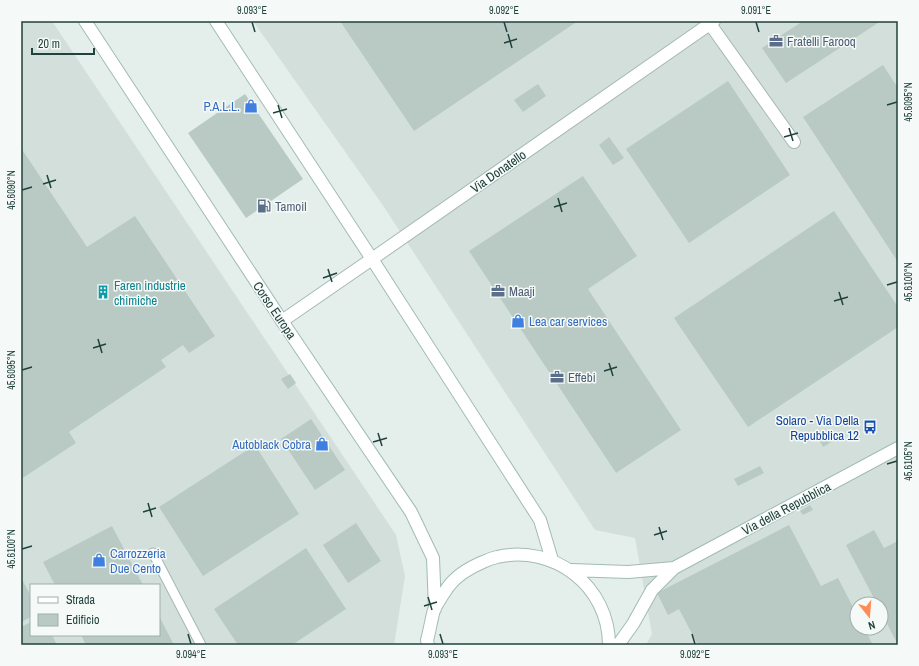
<svg xmlns="http://www.w3.org/2000/svg" width="919" height="666" font-family="'Archivo Narrow',sans-serif">
  <rect width="100%" height="100%" fill="#e4efeb"/>
  <path fill="#d2dfda" fill-rule="evenodd" d="M 21,21 L 52,21 L 396,535 L 405,576 L 394,645 L 21,645 ZM 31,585 L 159,585 L 159,635 L 31,635 Z
    M 253,21 L 898,21 L 898,645 L 646,645 L 652,634 L 635,538 L 595,530 L 382,204 ZM 857,604 L 881,604 L 881,628 L 857,628 Z"/>
  <path fill="#b9cac4" d="M 340,21 L 578,21 L 414,131 Z
    M 803,21 L 881,21 L 786,83 L 762,48 Z
    M 883,65 L 898,88 L 898,262 L 803,117 Z
    M 728,81 L 790,175 L 689,243 L 626,149 Z
    M 538,84 L 546,96 L 523,112 L 514,100 Z
    M 245,94 L 303,179 L 246,218 L 188,133 Z
    M 609,137 L 624,158 L 613,165 L 599,145 Z
    M 21,148 L 87,247 L 135,216 L 215,336 L 189,353 L 183,345 L 161,360 L 166,367 L 69,432 L 76,443 L 21,479 Z
    M 583,176 L 637,256 L 588,289 L 681,430 L 616,473 L 469,251 Z
    M 834,211 L 898,307 L 898,327 L 748,427 L 674,318 Z
    M 290,374 L 296,383 L 288,389 L 281,379 Z
    M 311,419 L 345,470 L 315,490 L 281,439 Z
    M 828,434 L 833,441 L 823,447 L 819,439 Z
    M 255,445 L 299,514 L 203,576 L 159,507 Z
    M 760,466 L 764,473 L 738,486 L 734,479 Z
    M 810,505 L 813,510 L 803,515 L 800,511 Z
    M 356,523 L 381,561 L 348,583 L 323,545 Z
    M 789,525 L 821,586 L 838,578 L 857,615 L 857,628 L 864,628 L 873,645 L 698,645 L 679,609 L 668,615 L 657,593 Z
    M 112,526 L 143,585 L 55,585 L 43,562 Z
    M 874,530 L 884,548 L 898,541 L 898,645 L 881,612 L 881,604 L 877,604 L 846,545 Z
    M 306,548 L 346,609 L 292,645 L 238,645 L 214,609 Z
    M 21,578 L 31,596 L 31,617 L 21,622 Z
    M 159,616 L 174,645 L 86,645 L 81,635 L 159,635 Z
    M 31,622 L 31,635 L 52,635 L 57,645 L 21,645 L 21,627 Z"/>
  <g fill="none" stroke-linecap="round" stroke-linejoin="round">
    <g stroke="#a6b8b3" stroke-width="11">
      <path id="lane" d="M 153,553 L 201,645"/>
    </g>
    <g stroke="#a6b8b3" stroke-width="14">
      <path id="street" d="M 710,24 L 794,142
        M 282,321 L 372,259 L 714,21"/>
    </g>
    <g stroke="#a1bbb4" stroke-width="14">
      <path id="secondary" d="M 85,21 L 282,321 L 411,512 L 433,558 L 435,609
        M 216,21 L 372,259 L 540,520 L 552,560
        M 571,570 L 628,572 L 674,568
        M 428,645 L 427,640 C 430,630 431,620 434,610 C 437,603 444,593 448,587 C 456,576 471,567 483,562 C 487,560 492,558 497,557 C 554,544 609,586 609,645
        M 618,645 L 633,624 L 652,590 L 674,568 L 898,448"/>
    </g>
    <use href="#lane" stroke="#fff" stroke-width="9"/>
    <use href="#street" stroke="#fff" stroke-width="12"/>
    <use href="#secondary" stroke="#fff" stroke-width="12"/>
  </g>
  <path fill="none" stroke="#21423c" stroke-width="1.5" d="M 252,22 L 255,32M 504,22 L 507,32M 756,22 L 759,32M 508,34 L 512,48M 504,43 L 517,39M 278,105 L 282,118M 887,105 L 897,102M 273,113 L 287,109M 789,128 L 793,141M 784,137 L 798,133M 47,175 L 51,188M 43,184 L 56,180M 22,190 L 32,187M 558,198 L 562,212M 554,207 L 567,203M 328,269 L 332,282M 323,278 L 337,273M 887,285 L 897,282M 839,292 L 843,305M 834,301 L 848,297M 98,339 L 102,353M 93,348 L 106,344M 609,363 L 613,376M 22,370 L 32,367M 604,371 L 617,367M 378,433 L 382,446M 373,442 L 387,438M 887,464 L 897,461M 148,503 L 152,517M 143,512 L 156,508M 659,527 L 663,540M 654,535 L 667,531M 22,549 L 32,546M 428,597 L 432,610M 424,606 L 437,602M 188,634 L 191,644M 440,634 L 443,644M 692,634 L 695,644"/>
  <defs>
    <g id="office-bare" transform="scale(1.08)"><path d="M-6-3h4V-5.5h4V-3h4V5H-6ZM-1-4.5V-3h2v-1.5ZM-6 0V1H6V0Z" fill="#5c6f8a" stroke="#f5faf8" stroke-width="2.5" paint-order="stroke"/></g>
    <g id="shop-bare" transform="scale(1.08)"><path d="M-5-2.5h2.3a2.7 3.5 0 0 1 5.4 0H5L5.5 6h-11ZM-1.5-2.5h3a1.5 2.3 0 0 0-3 0Z" fill="#3f7fe0" stroke="#f5faf8" stroke-width="2.5" paint-order="stroke"/></g>
    <g id="fuel-bare" transform="scale(1.08)"><path d="M-5.5-6h7V0h2V4h1.3V-2.5L3-4.5l.8-.8L6-3V5H2.5V1h-1V6h-7ZM-4.2-4.7v3.2H.2V-4.7Z" fill="#5c6f8a" stroke="#f5faf8" stroke-width="2.5" paint-order="stroke"/></g>
    <g id="building-bare" transform="scale(1.08)"><path d="M-4-6H4V6H1V3H-1V6H-4ZM-2.5-4.3h1.7v1.8h-1.7ZM.8-4.3h1.7v1.8H.8ZM-2.5-1h1.7V.8h-1.7ZM.8-1h1.7V.8H.8Z" fill="#0f9aa8" stroke="#f5faf8" stroke-width="2.5" paint-order="stroke"/></g>
    <g id="bus-bare" transform="scale(1.08)"><path d="M-5-6H5V4H4V6H2V4H-2V6H-4V4H-5ZM-3.5-4V0h7V-4ZM-3.5 1.2v1.5H-2V1.2ZM2 1.2v1.5H3.5V1.2Z" fill="#1a4fb4" stroke="#f5faf8" stroke-width="2.5" paint-order="stroke"/></g>
  </defs>
  <g fill-rule="evenodd">
    <use href="#office-bare" x="776" y="41"/>
    <use href="#shop-bare" x="251" y="106"/>
    <use href="#fuel-bare" x="264" y="206"/>
    <use href="#office-bare" x="498" y="291"/>
    <use href="#building-bare" x="103" y="292"/>
    <use href="#shop-bare" x="518" y="321"/>
    <use href="#office-bare" x="557" y="377"/>
    <use href="#bus-bare" x="870" y="427"/>
    <use href="#shop-bare" x="322" y="444"/>
    <use href="#shop-bare" x="99" y="560"/>
  </g>
  <g text-anchor="middle" stroke-width="3" stroke-linejoin="round" paint-order="stroke">
    <g font-size="13" fill="#4e5e75" stroke="#f5faf8" text-anchor="start">
      <text x="787" y="46">Fratelli Farooq</text>
      <text x="275" y="211">Tamoil</text>
      <text x="509" y="296">Maaji</text>
      <text x="568" y="382">Effebi</text>
    </g>
    <g font-size="13" fill="#366cbe" stroke="#f5faf8" text-anchor="end">
      <text x="240" y="111">P.A.L.L.</text>
      <text x="529" y="326" text-anchor="start">Lea car services</text>
      <text x="311" y="449">Autoblack Cobra</text>
      <text x="110" y="558" text-anchor="start">Carrozzeria<tspan x="110" dy="15">Due Cento</tspan></text>
    </g>
    <g font-size="13" fill="#21423c" stroke="#f5faf8">
      <text transform="translate(498 171) rotate(-35)" y="5">Via Donatello</text>
      <text transform="translate(275 310) rotate(56)" y="5">Corso Europa</text>
      <text transform="translate(786 508) rotate(-28)" y="5">Via della Repubblica</text>
    </g>
    <g font-size="13" fill="#0d838f" stroke="#f5faf8" text-anchor="start">
      <text x="114" y="290">Faren industrie<tspan x="114" dy="15">chimiche</tspan></text>
    </g>
    <g font-size="13" fill="#164399" stroke="#f5faf8" text-anchor="end">
      <text x="859" y="425">Solaro - Via Della<tspan x="859" dy="15">Repubblica 12</tspan></text>
    </g>
  </g>
  <rect width="919" height="666" fill="none" stroke="#f5faf8" stroke-width="44"/>
  <rect x="30" y="584" width="130" height="52" fill="#f5faf8" stroke="#a0b0ad"/>
  <rect x="38" y="597" width="20" height="6" fill="#ffffff" stroke="#a0b0ad"/>
  <text x="66" y="604" font-size="12" fill="#21423c">Strada</text>
  <rect x="38" y="614" width="20" height="12" fill="#b9cac4" stroke="#a0b0ad"/>
  <text x="66" y="624" font-size="12" fill="#21423c">Edificio</text>
  <g transform="translate(869 616) rotate(163)"><circle r="19" fill="#f5faf8" stroke="#a0b0ad"/>
  <path d="M0-3L7 15L0 10L-7 15Z" fill="#fe8c53"/>
  <text y="-6" font-size="11" font-weight="bold" text-anchor="middle" fill="#21423c">N</text>
  </g>
  <path d="M32 48v6h62v-6" fill="none" stroke="#21423c" stroke-width="2"/>
  <text x="38" y="48" font-size="12" fill="#21423c" stroke="#f5faf8" stroke-width="3" paint-order="stroke">20 m</text>
  <rect x="22" y="22" width="875" height="622" fill="none" stroke="#21423c" stroke-width="1.5"/>
  <g font-size="10" text-anchor="middle" fill="#21423c">
    <text x="252" y="14">9.093°E</text>
    <text x="504" y="14">9.092°E</text>
    <text x="756" y="14">9.091°E</text>
    <text transform="translate(908 102) rotate(-90)" y="4">45.6095°N</text>
    <text transform="translate(11 190) rotate(-90)" y="4">45.6090°N</text>
    <text transform="translate(908 282) rotate(-90)" y="4">45.6100°N</text>
    <text transform="translate(11 370) rotate(-90)" y="4">45.6095°N</text>
    <text transform="translate(908 461) rotate(-90)" y="4">45.6105°N</text>
    <text transform="translate(11 549) rotate(-90)" y="4">45.6100°N</text>
    <text x="191" y="658">9.094°E</text>
    <text x="443" y="658">9.093°E</text>
    <text x="695" y="658">9.092°E</text>
  </g>
</svg>
